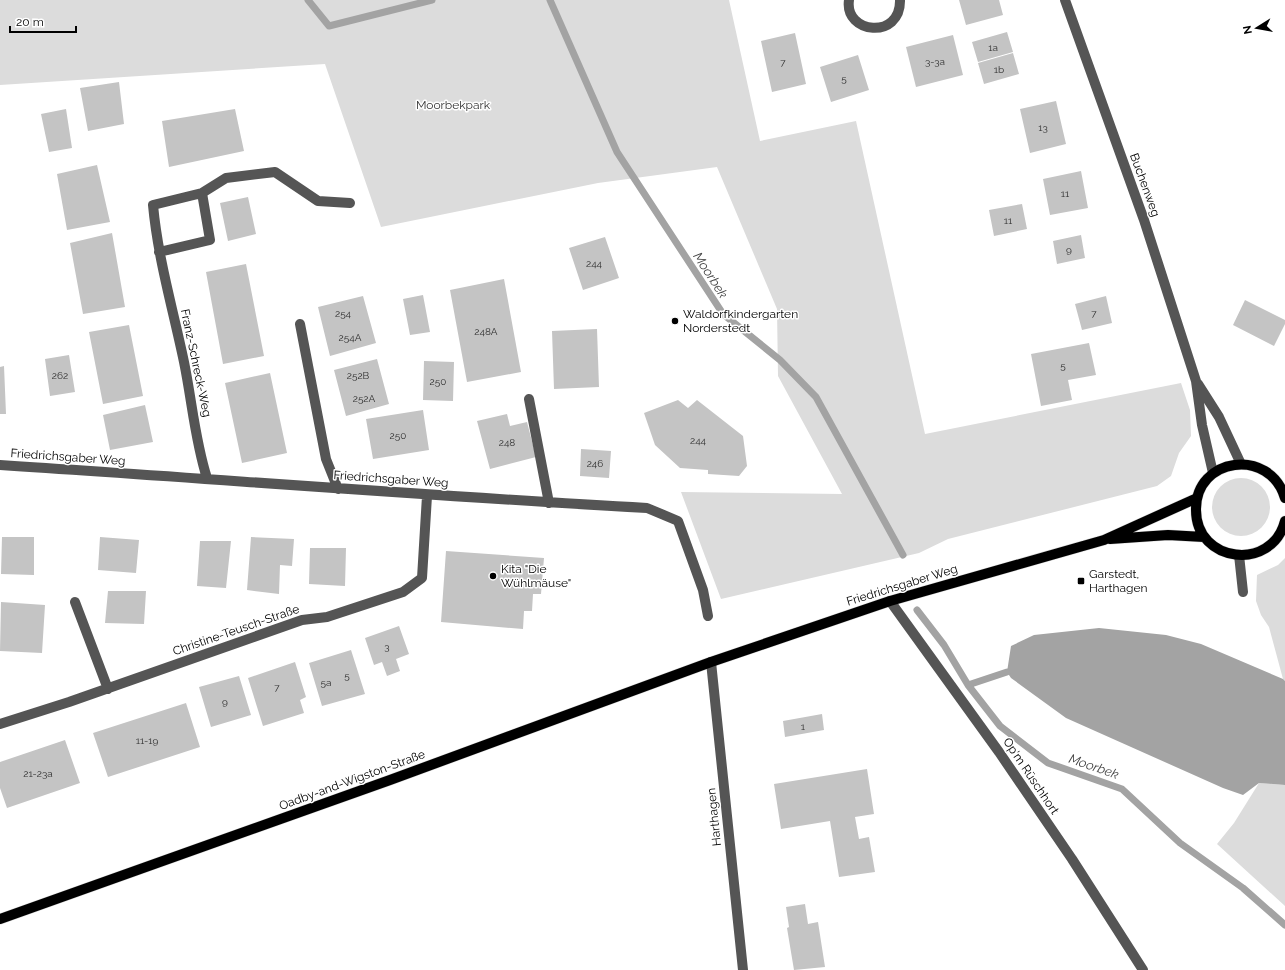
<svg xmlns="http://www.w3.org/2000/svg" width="1285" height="970" font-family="Raleway,sans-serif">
  <rect width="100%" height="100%" fill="#fff"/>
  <path fill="#dcdcdc" d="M 0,0 L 729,0 L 760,141 L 856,121 L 925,434 L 1181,383 L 1190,410 L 1191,436 L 1179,453 L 1171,476 L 1157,486 L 948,539 L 919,553 L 721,599 L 681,492 L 842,494 L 778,376 L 777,309 L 717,167 L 598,183 L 381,227 L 325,64 L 0,85 Z
    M1212 507a29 29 0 1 1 58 0a29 29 0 1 1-58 0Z
    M 1285,558 L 1285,681 L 1283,679 L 1269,627 L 1261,615 L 1256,601 L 1257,575 L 1278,565 Z
    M 1259,783 L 1285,785 L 1285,906 L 1217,844 L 1234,823 Z"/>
  <path fill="#a3a3a3" d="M 1099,628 L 1166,635 L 1201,644 L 1283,679 L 1285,681 L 1285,785 L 1259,783 L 1243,795 L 1223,788 L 1066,718 L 1011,678 L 1007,672 L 1011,646 L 1034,635 Z"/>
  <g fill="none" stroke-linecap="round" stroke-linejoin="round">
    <path stroke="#a3a3a3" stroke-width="7" d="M 308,0 L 329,26 L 432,0
      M 550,0 L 617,152 L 723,314 L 780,360 L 816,397 L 903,555
      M 917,610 L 944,645 L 968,685 L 1000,726 L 1048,763 L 1122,789 L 1180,843 L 1243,888 L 1285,925
      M 968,685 L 1007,672"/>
  </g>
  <path fill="#c4c4c4" d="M 959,0 L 999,0 L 1003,15 L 966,25 Z
    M 1007,32 L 1013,52 L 978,62 L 972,42 Z
    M 795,33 L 806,84 L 772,92 L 761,41 Z
    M 953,35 L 963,75 L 916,87 L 906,47 Z
    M 1013,53 L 1019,74 L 984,84 L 978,63 Z
    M 858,55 L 869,90 L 831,102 L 820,67 Z
    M 119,82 L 124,124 L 88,131 L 80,88 Z
    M 1056,101 L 1066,144 L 1030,153 L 1020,109 Z
    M 66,109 L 72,148 L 49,152 L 41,114 Z
    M 235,109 L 244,151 L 169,167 L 162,121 Z
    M 97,165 L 110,222 L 67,230 L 57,174 Z
    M 1081,171 L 1088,208 L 1050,215 L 1043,179 Z
    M 248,197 L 256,234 L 228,241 L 220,203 Z
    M 1022,204 L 1027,229 L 994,236 L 989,210 Z
    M 112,233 L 125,307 L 83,314 L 70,243 Z
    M 1081,235 L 1085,258 L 1057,264 L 1053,241 Z
    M 605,237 L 619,278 L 583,290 L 569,248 Z
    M 246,264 L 264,356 L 223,364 L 206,272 Z
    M 504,279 L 521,372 L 467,382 L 450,290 Z
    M 423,295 L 430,332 L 410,335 L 403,299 Z
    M 363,296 L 376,343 L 330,356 L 318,307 Z
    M 1106,296 L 1112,323 L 1082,330 L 1075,304 Z
    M 1245,300 L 1285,320 L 1285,324 L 1274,346 L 1233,325 Z
    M 129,325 L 143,396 L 103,404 L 89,332 Z
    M 597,329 L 599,387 L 554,389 L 552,331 Z
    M 1089,343 L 1096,375 L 1068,380 L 1072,400 L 1041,406 L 1031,354 Z
    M 69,355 L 75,392 L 50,396 L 45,359 Z
    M 377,359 L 389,404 L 346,416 L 334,370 Z
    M 424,361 L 454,362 L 453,401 L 423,400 Z
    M 4,366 L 6,414 L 0,414 L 0,367 Z
    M 270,373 L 287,453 L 242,463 L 225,383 Z
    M 678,400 L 688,408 L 697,400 L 743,436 L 747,466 L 739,476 L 708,474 L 708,470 L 680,468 L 655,445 L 644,413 Z
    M 145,405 L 153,442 L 110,450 L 103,415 Z
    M 423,410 L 429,450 L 373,459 L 366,419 Z
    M 507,414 L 510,426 L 527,422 L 536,457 L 490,469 L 477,421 Z
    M 581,449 L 611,451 L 609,478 L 580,476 Z
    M 2,537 L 34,537 L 34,575 L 1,574 Z
    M 100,537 L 139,540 L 136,573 L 98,570 Z
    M 251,537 L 294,539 L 292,566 L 280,565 L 279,594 L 247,590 Z
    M 200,541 L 231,541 L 226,588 L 197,586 Z
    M 310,548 L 346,548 L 345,586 L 309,584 Z
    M 446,551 L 544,558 L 541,594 L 533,594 L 532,611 L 524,611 L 523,629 L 441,622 Z
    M 108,591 L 146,591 L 144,624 L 105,623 Z
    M 1,602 L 45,605 L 42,653 L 0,651 Z
    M 399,626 L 409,654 L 396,659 L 400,671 L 387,676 L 382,662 L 374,665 L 365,638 Z
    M 351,650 L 365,694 L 322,706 L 309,663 Z
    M 295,662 L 306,697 L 300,700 L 304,713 L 263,726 L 248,678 Z
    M 239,676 L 251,715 L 211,727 L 199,687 Z
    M 186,703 L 200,747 L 108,777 L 93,733 Z
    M 822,714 L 824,730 L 785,737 L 783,721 Z
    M 65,740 L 80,783 L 7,808 L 0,788 L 0,762 Z
    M 867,769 L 874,814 L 855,817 L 859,839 L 869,837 L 875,872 L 839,877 L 830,821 L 781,829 L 774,784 Z
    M 805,904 L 808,924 L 818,922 L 825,967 L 794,970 L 787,928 L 789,927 L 786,907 Z"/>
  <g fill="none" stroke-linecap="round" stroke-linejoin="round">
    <g stroke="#dbdbdb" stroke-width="11">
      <path id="major" d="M 1285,498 C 1270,447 1195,457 1196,510 C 1196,563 1272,572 1285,521
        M 1110,539 L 1168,535 L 1204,537
        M 0,919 L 390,780 L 711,662 L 890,601 L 1104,540 L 1197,498"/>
    </g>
    <path stroke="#555" stroke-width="10" d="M 849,0 C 844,34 901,40 900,0
      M 1065,0 L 1144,220 L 1196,381 L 1202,425 L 1213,473
      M 202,193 L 226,178 L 275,172 L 318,201 L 350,203
      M 159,252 L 210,240 L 202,193 L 153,205 C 158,259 173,309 184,362 C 192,401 195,441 207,478
      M 300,324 L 326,459 L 338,489
      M 1198,384 L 1219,417 L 1241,464
      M 529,399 L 549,503
      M 0,465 C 216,479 431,496 647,508 L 678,521 L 703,590 L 708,616
      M 1239,555 L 1243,592
      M 890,601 L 999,752 L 1072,859 L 1143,970
      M 75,602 L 108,689
      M 711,662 L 743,970
      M 0,724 L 69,702 L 302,620 L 327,617 L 403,592 L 422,578 L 427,496"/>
    <use href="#major" stroke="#000" stroke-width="10"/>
  </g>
  <g fill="#000" stroke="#fff" stroke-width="1.5">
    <circle cx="675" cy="321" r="4"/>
    <circle cx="493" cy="576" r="4"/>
    <rect x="1077" y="577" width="8" height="8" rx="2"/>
  </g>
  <g text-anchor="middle" stroke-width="3" stroke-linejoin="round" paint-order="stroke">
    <g font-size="10" fill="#313131">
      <text x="993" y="51">1a</text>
      <text x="935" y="65">3-3a</text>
      <text x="783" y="66">7</text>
      <text x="999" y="73">1b</text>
      <text x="844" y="82">5</text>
      <text x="1043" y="131">13</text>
      <text x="1065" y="197">11</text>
      <text x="1008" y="224">11</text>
      <text x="1069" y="253">9</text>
      <text x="594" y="267">244</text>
      <text x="343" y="317">254</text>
      <text x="1094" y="317">7</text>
      <text x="486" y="335">248A</text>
      <text x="350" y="341">254A</text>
      <text x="1063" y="369">5</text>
      <text x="60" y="379">262</text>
      <text x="358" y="379">252B</text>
      <text x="438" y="385">250</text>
      <text x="364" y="402">252A</text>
      <text x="398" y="439">250</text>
      <text x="698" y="444">244</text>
      <text x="507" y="446">248</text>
      <text x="595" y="467">246</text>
      <text x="387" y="650">3</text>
      <text x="347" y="679">5</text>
      <text x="326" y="686">5a</text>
      <text x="277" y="691">7</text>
      <text x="225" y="705">9</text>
      <text x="803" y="730">1</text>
      <text x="147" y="744">11-19</text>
      <text x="38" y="777">21-23a</text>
    </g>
    <g font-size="12" fill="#333" stroke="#fff">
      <text x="453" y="109">Moorbekpark</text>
    </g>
    <g font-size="12" fill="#000" stroke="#fff">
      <text transform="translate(1145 185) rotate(70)" y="4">Buchenweg</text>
      <text transform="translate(196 363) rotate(78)" y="4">Franz-Schreck-Weg</text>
      <text transform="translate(68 457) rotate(4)" y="4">Friedrichsgaber Weg</text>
      <text transform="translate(391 479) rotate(4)" y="4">Friedrichsgaber Weg</text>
      <text transform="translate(902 585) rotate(-17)" y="4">Friedrichsgaber Weg</text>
      <text transform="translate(236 630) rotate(-19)" y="4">Christine-Teusch-Straße</text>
      <text transform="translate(1031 776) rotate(56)" y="4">Op'm Rüschhort</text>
      <text transform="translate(352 780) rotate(-20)" y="4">Oadby-and-Wigston-Straße</text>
      <text transform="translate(714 817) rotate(-96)" y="4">Harthagen</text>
    </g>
    <g font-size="12" fill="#000" stroke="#fff" text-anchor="start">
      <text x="683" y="318">Waldorfkindergarten<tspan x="683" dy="14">Norderstedt</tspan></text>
      <text x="501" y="573">Kita "Die<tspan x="501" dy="14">Wühlmäuse"</tspan></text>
      <text x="1089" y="578">Garstedt,<tspan x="1089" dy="14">Harthagen</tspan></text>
    </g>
    <g font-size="13" font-style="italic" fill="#444" stroke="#fff">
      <text transform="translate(711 275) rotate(57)" y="5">Moorbek</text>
      <text transform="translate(1094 766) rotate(19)" y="5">Moorbek</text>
    </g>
  </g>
  <g transform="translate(1257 28) rotate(259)" stroke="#ffffff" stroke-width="3" paint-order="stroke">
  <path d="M0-3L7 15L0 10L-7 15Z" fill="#000000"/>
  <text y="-6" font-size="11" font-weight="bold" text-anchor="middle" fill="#000000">N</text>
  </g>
  <path d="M10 26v6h66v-6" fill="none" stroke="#000000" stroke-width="2"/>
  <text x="16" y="26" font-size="12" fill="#000000" stroke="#ffffff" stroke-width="3" paint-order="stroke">20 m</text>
</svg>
